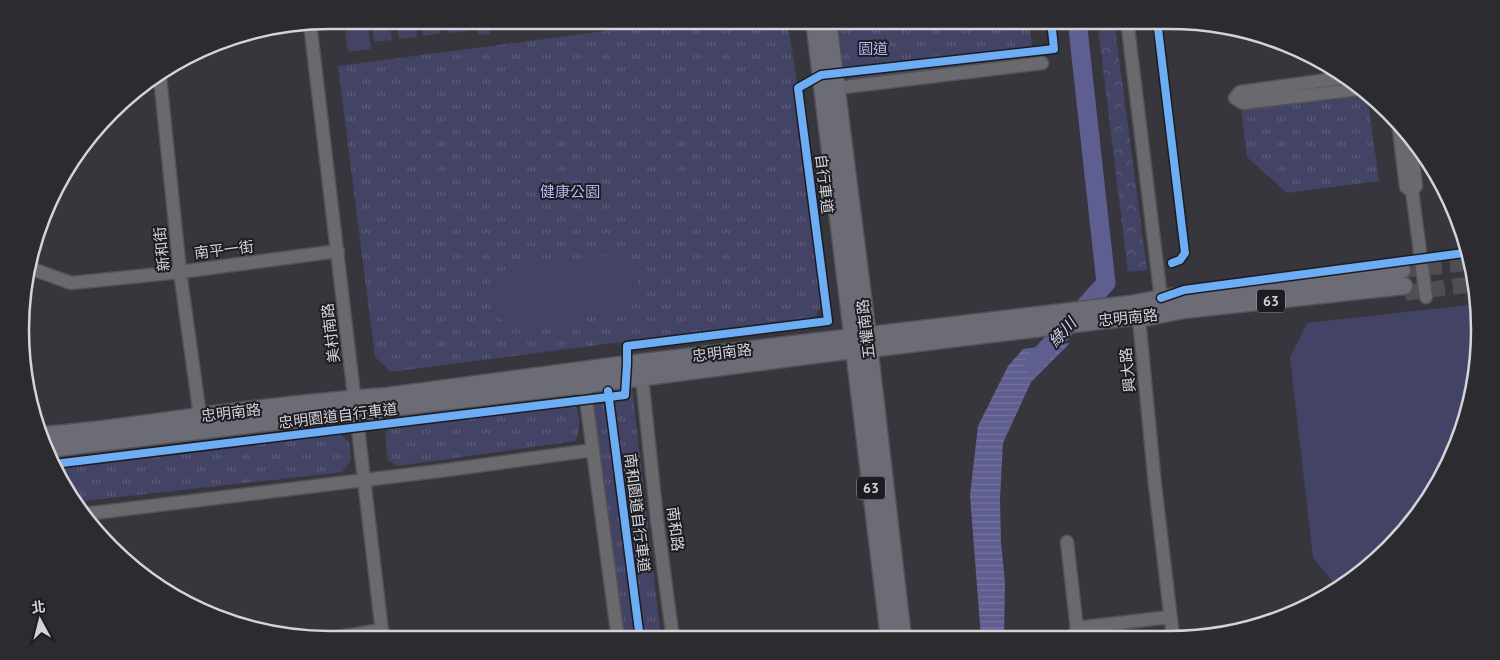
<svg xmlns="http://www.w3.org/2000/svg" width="1500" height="660" font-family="'PT Sans','Noto Sans TC',sans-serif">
  <defs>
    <pattern id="forest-crowns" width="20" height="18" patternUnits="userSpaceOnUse" patternTransform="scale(1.25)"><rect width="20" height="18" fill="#434365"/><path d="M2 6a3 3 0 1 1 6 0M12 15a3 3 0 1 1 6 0" fill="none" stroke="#5d5d7a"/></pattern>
    <pattern id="park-tufts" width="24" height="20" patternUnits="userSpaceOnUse" patternTransform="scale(1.25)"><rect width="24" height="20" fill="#434365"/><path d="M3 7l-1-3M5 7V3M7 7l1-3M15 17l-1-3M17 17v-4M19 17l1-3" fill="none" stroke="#5d5d7a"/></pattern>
    <pattern id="water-rules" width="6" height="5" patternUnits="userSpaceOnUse" patternTransform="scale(1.25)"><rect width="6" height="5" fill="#5f5e90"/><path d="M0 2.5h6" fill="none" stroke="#75749f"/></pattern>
  </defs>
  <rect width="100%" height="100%" fill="#36363c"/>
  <path fill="url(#forest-crowns)" d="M 1097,20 L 1114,20 L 1147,270 L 1128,272 Z"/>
  <path fill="url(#park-tufts)" d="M 690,20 L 787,20 L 808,149 L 824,301 L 815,317 L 391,372 L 375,357 L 338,66 Z
    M 840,20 L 1029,20 L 1032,47 L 1023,59 L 851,81 L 845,74 L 838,25 Z
    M 1367,94 L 1379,181 L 1287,193 L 1247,157 L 1241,110 Z
    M 632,387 L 661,639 L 616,639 L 588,394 Z
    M 573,400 C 580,414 582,428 575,441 L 398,466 L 388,460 L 385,434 L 393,423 Z
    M 333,428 L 349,442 L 351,460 L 342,472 L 75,502 L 61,485 L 53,462 L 73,461 Z"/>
  <path fill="#434365" d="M 344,20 L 367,20 L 371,49 L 348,52 Z
    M 372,20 L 389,20 L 392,40 L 374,42 Z
    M 396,20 L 415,20 L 417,37 L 399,39 Z
    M 421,20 L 439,20 L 441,33 L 423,36 Z
    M 447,20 L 465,20 L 467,31 L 449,33 Z
    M 476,20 L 488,20 L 490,34 L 478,35 Z
    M 610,255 L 627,261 L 638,283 L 633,302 L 611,313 L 544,324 L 510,327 L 491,310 L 489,288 L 500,272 L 540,264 Z
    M 1478,304 L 1479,310 L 1463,430 L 1416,518 L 1359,576 L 1338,588 L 1313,558 L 1290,357 L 1307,323 Z"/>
  <path fill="url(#water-rules)" d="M 1070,343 L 1031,382 L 1003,443 L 1000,499 L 1001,542 L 1005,583 L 1004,638 L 981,638 L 970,495 L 978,426 L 1008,366 L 1023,349 Z"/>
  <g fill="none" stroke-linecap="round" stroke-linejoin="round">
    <path stroke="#5f5e90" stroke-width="19" d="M 1033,364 L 1106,283 L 1077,20"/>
    <path stroke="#4e4e54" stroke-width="16" stroke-dasharray="16 8" stroke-linecap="butt" d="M 1402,270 L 1467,263
      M 1405,293 L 1473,284"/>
    <g stroke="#525257" stroke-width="15">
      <path id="minor" d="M 1127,20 L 1161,298 L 1139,319 L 1155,485 L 1173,637
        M 310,23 L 383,640
        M 160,77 L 180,272 L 200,416
        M 1342,78 L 1240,92 L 1235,98 L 1243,103 L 1360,89
        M 829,89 L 1042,63
        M 1399,129 L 1406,187 L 1412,191
        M 1411,145 L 1416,186 L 1412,191 L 1426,297
        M 27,267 L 71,283 L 180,272 L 338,251
        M 641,368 L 657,520 L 673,639
        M 583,376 L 618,639
        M 85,514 L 447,470 L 593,450
        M 1067,542 L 1078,638
        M 1076,628 L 1170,617
        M 326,639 L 382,630"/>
    </g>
    <g stroke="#525257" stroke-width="19">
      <path id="major" d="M 814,20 L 889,638
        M 828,20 L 868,336 L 903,638
        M 43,435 C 86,432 128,426 171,420 C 243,410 315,401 387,396 L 627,364 L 1130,304 L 1161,298 L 1402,270
        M 48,449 L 584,385 L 853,350 L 869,349 L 1132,317 L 1139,319 L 1184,310 L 1404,286"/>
    </g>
    <use href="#minor" stroke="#6a6a6e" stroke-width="12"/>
    <use href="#major" stroke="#6c6c77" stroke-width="16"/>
    <g stroke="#1c1c21" stroke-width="11">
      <path id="cycleway" d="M 1157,20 L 1185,253 L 1180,260 L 1172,263
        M 1161,298 L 1184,290 L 1199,288 L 1464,253
        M 608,391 L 640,639
        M 54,464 L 625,395 L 627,364 L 627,346 L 828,321 L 798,88 L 821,75 L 1054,49 L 1051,20"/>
    </g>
    <use href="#cycleway" stroke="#6dadf4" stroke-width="8"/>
  </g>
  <g text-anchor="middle" stroke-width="4" stroke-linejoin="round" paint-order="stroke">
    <g fill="#1c1c21" stroke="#9c9ca2" stroke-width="1">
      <rect x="1257" y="289.5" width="28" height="23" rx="4"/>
      <rect x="857" y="476.5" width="28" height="23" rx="4"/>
    </g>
    <g font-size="14" font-weight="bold" fill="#d3d3da">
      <text x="1271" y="306">63</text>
      <text x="871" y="493">63</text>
    </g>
    <g font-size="15" fill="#b8b8f9" stroke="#1c1c21">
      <text x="873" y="54">園道</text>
      <text x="570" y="197">健康公園</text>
    </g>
    <g font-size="15" fill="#d3d3da" stroke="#1c1c21">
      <text transform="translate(824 184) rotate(83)" y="5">自行車道</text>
      <text transform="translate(162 249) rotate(-96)" y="5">新和街</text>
      <text transform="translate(224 250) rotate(-7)" y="5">南平一街</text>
      <text transform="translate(1128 318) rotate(-6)" y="5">忠明南路</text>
      <text transform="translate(866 329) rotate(-97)" y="5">五權南路</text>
      <text transform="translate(331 333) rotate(-97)" y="5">美村南路</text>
      <text transform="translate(722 353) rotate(-7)" y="5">忠明南路</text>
      <text transform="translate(1128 370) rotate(-96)" y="5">興大路</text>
      <text transform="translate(231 413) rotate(-7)" y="5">忠明南路</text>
      <text transform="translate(338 416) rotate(-7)" y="5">忠明園道自行車道</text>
      <text transform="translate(637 513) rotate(83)" y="5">南和園道自行車道</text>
      <text transform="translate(675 529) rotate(83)" y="5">南和路</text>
    </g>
    <g font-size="16" font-style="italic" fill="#d2d3f4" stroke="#1c1c21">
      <text transform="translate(1062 332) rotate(-48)" y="6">綠川</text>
    </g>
  </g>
  <path d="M0 0H1500V660H0ZM330 29H1170A301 301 0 0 1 1471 330V330A301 301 0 0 1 1170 631H330A301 301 0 0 1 29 330V330A301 301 0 0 1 330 29Z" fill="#2b2b30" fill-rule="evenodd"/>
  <path fill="none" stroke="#d3d3da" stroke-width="2.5" d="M330 29H1170A301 301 0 0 1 1471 330V330A301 301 0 0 1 1170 631H330A301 301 0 0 1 29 330V330A301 301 0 0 1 330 29Z"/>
  <g transform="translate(40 620) rotate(353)" stroke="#1c1c21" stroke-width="4" paint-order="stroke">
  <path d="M0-4L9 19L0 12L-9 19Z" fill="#d3d3da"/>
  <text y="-8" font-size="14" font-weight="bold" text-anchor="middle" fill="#d3d3da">北</text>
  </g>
</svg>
